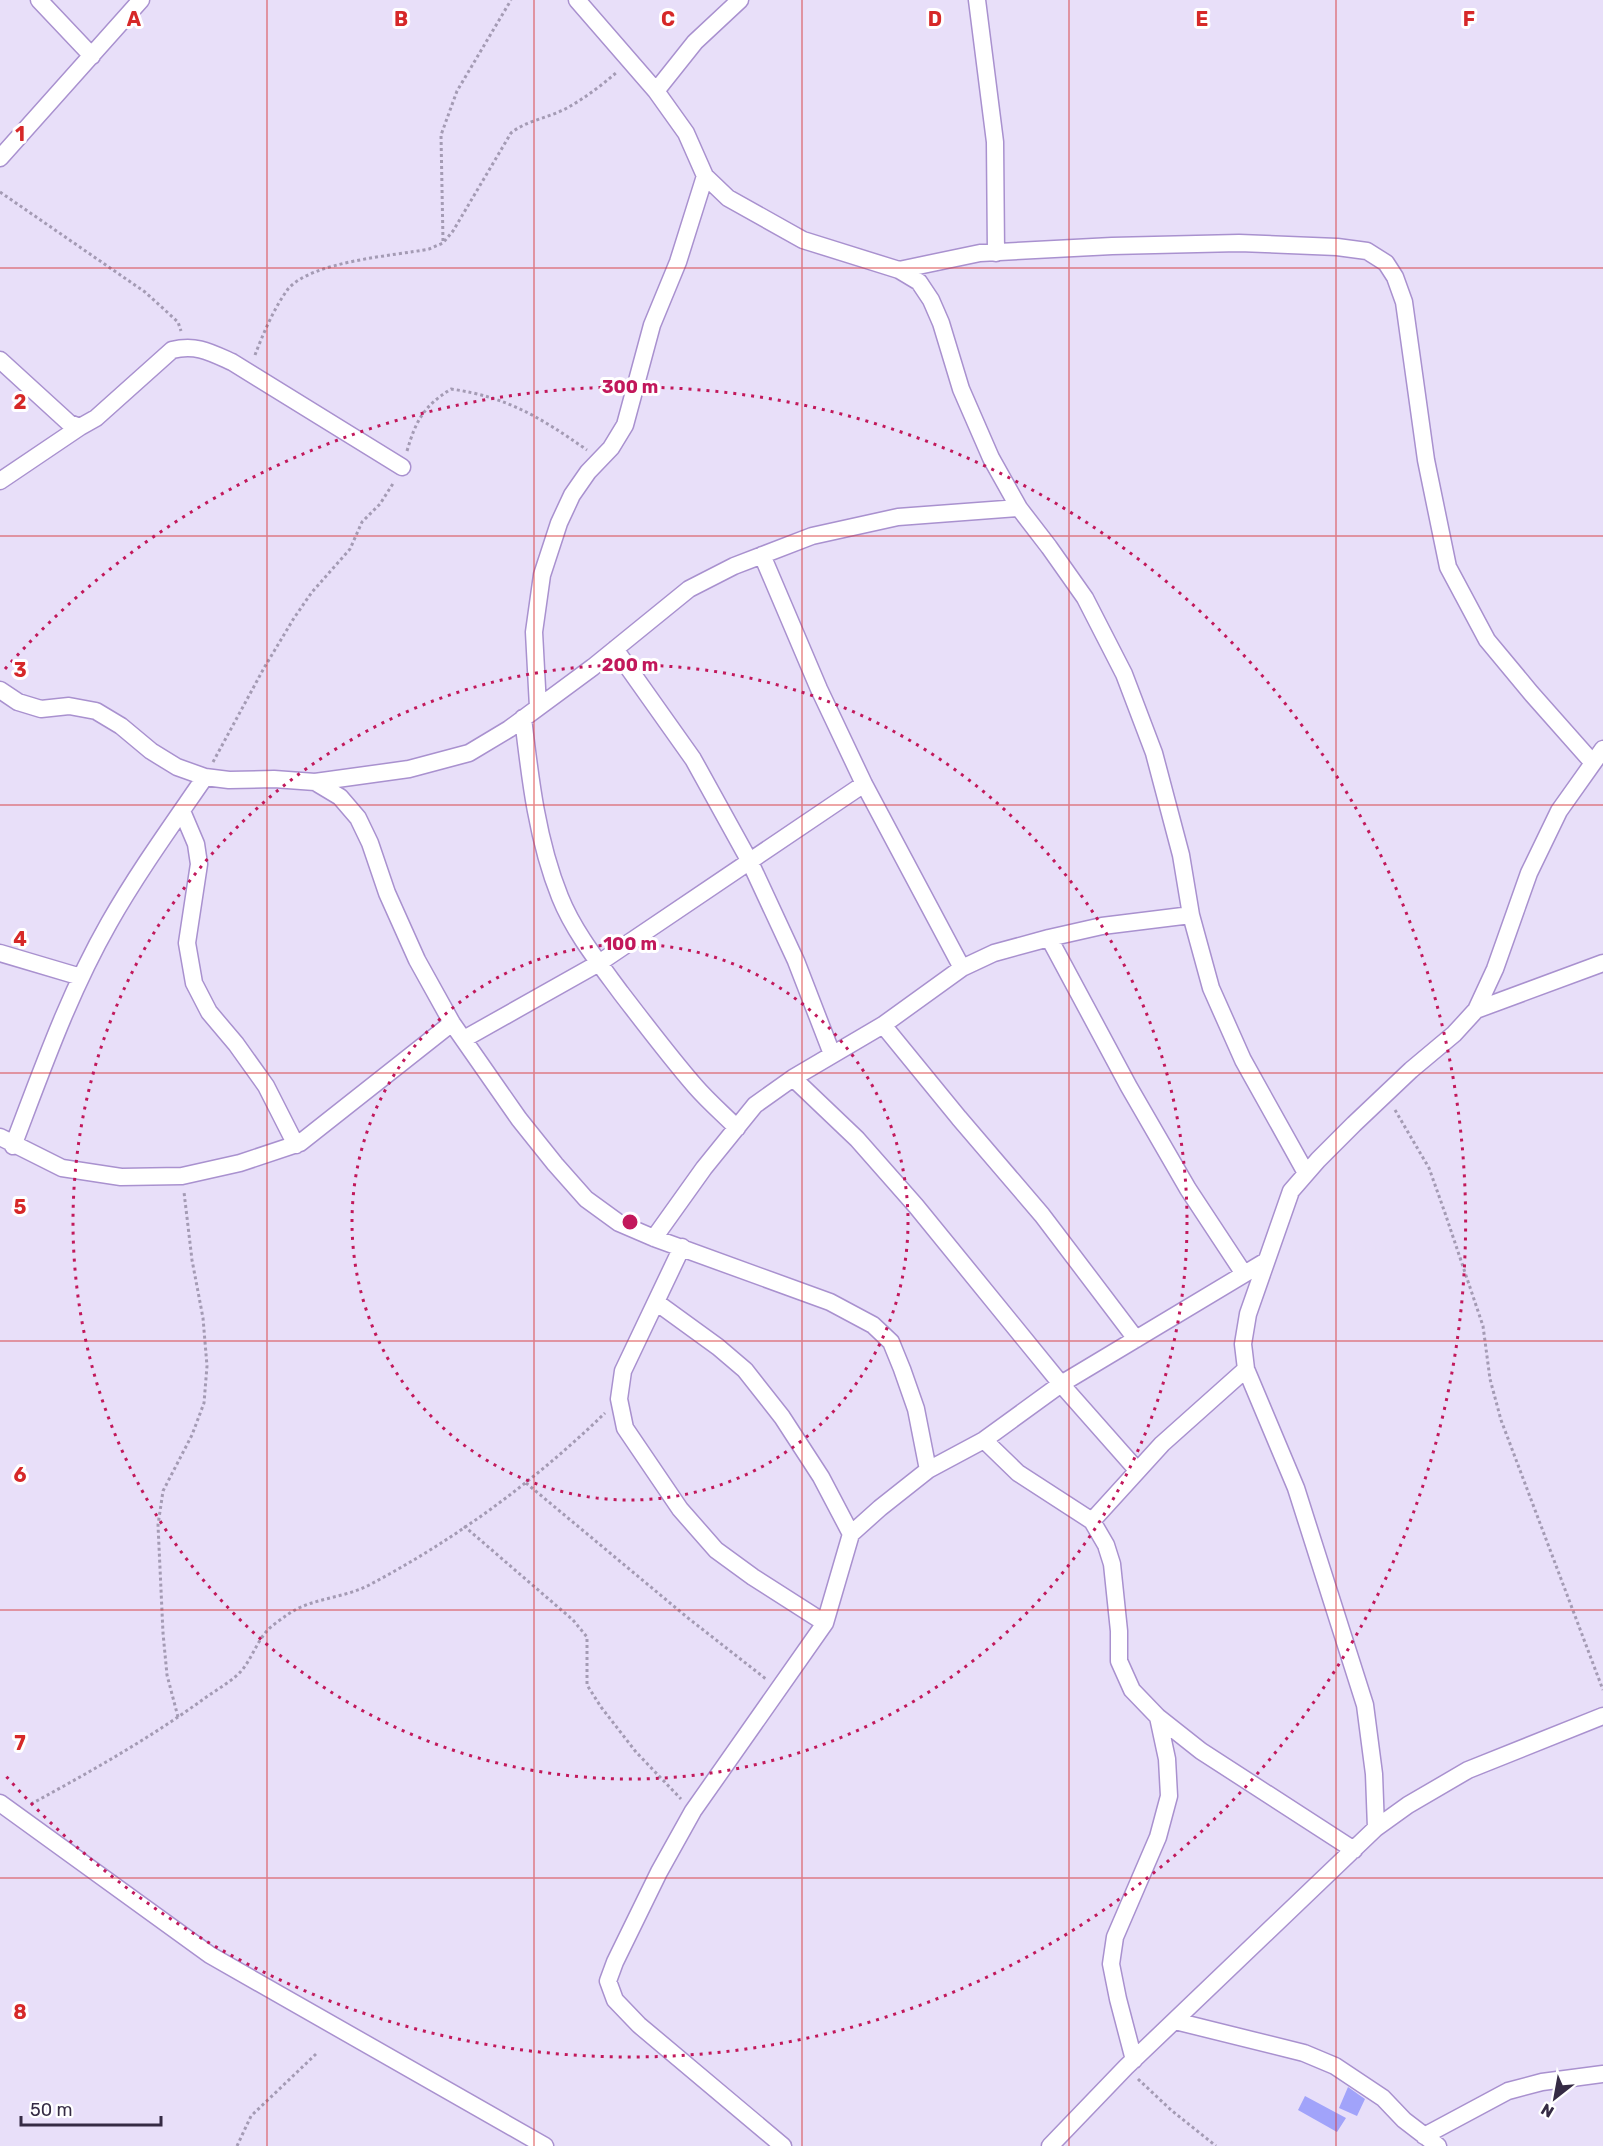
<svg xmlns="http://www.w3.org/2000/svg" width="1603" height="2146" font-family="Rubik,sans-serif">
  <rect width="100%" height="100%" fill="#e8dff9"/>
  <path fill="#a1a3fa" d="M 1348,2087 L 1365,2099 L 1357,2116 L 1339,2108 Z
    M 1305,2096 L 1346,2118 L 1337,2132 L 1298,2110 Z"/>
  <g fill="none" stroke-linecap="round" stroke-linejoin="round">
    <g stroke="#a991cf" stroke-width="19">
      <path id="street" d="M 39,0 L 92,56
        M 577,0 L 656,91 L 686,133 L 705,176 L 728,198 L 803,240 L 899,270 L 919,282 L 931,300 L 941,323 L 961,389 L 991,458 L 1019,508 L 1049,547 L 1085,598 L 1124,674 L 1154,753 L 1181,855 L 1191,915 L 1211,988 L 1243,1060 L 1306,1173
        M 977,0 L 995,142 L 996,253
        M 656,91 L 695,42 L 740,0
        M 0,158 L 141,0
        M 899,270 L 980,253 L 1112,246 L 1239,243 L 1337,247 L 1367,251 L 1386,263 L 1395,277 L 1404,302 L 1426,460 L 1448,567 L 1487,640 L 1531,693 L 1593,763
        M 0,360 L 69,423 L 80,427 L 96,418 L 172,350 C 196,344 210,352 232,362 L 402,467
        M 0,481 L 80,427
        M 762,555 L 819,689 L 864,784 L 962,968
        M 615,649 L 693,759 L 750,862 L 796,961 L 832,1054
        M 0,690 L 18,702 L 41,709 L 69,706 L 96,711 L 121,726 L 151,751 L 177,767 L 205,777 L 229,780 L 274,779 L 315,782 L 340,797 L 358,818 L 370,843 L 387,893 L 417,960 L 452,1023 L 519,1119 L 555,1164 L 586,1199 L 619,1223 L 654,1238 L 830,1302 L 873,1325 L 891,1342 L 902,1369 L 916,1409 L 928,1470
        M 538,707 L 534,632 L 542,575 L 559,523 L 572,495 L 588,472 L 611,448 L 625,425 L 652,325 L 678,262 L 705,176
        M 523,718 C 530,778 537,840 560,897 C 574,932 599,963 621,993 C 645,1024 669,1056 695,1086 C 708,1101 723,1114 737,1128
        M 315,782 L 409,769 L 469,753 L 509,729 L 593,667 L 689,589 L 734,566 L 812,536 L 898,517 L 1019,508
        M 182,811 L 196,844 L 199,864 L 187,943 L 194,983 L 209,1012 L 236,1044 L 266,1086 L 296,1145
        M 1049,938 L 1129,1087 L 1188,1189 L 1244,1274
        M 0,953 L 81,977
        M 1476,1010 L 1603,963
        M 883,1025 L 959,1118 L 1042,1215 L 1136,1339
        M 464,1039 L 599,963 L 864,784
        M 793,1078 L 857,1139 L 916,1206 L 1061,1384 L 1137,1470
        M 0,1137 L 62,1168 L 121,1177 L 182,1176 L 240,1163 L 300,1143 L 452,1023
        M 13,1146 C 42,1070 69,993 109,923 C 138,872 172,825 205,777
        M 654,1238 L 704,1168 L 755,1105 L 793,1078 L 883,1025 L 962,968 L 994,953 L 1049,938 L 1102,926 L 1191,915
        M 682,1247 L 623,1371 L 619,1399 L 625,1428 L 680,1509 L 716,1550 L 753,1577 L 825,1623
        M 656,1302 L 718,1347 L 745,1370 L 782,1417 L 821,1477 L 851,1534
        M 984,1440 L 1018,1473 L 1092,1521 L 1106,1545 L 1112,1564 L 1119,1631 L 1119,1661 L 1132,1690 L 1158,1717 L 1201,1751 L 1354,1850
        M 1092,1521 L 1162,1444 L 1246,1369
        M 0,1803 L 210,1955 L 545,2146
        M 1376,1828 L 1374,1774 L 1365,1705 L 1296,1488 L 1246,1369 L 1243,1344 L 1248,1314 L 1291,1191 L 1318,1160 L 1354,1124 L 1411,1070 L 1454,1034 L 1476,1010 L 1495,969 L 1529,873 L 1559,811 L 1603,749
        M 1175,2021 L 1304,2053 L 1335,2066 L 1383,2098 L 1404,2120 L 1438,2146
        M 1134,2060 L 1118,1999 L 1111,1964 L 1115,1937 L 1158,1837 L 1169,1796 L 1167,1759 L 1158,1717
        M 1424,2136 L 1508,2091 L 1542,2082 L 1603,2074
        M 783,2146 L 639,2025 L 615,2000 L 608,1981 L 615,1962 L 659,1872 L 693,1811 L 825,1623 L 851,1534 L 880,1508 L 928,1470 L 984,1440 L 1061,1384 L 1266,1261
        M 1050,2146 L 1126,2067 L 1376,1828 L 1408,1805 L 1468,1770 L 1603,1716"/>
    </g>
    <path stroke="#a49bb4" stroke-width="3" stroke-dasharray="3 3" stroke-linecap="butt" d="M 0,192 L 145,292 L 178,322 L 181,331
      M 443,241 L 441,135 L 457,91 L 511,0
      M 255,355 C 263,334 274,308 288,289 C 312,261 393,256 429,249 L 443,243 L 453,231 L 511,133 C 527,120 549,118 567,108 C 585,98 602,85 617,72
      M 407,451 C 416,420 424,406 451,389 C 508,397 541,418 587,450
      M 213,762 L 264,668 L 294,618 L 312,592 L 350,549 L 362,522 L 380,504 L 394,482
      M 1395,1110 L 1429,1168 L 1445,1213 L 1483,1326 L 1490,1379 L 1501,1420 L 1603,1690
      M 526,1483 L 688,1618 L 766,1679
      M 464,1526 L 573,1620 L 587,1637 L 587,1685 L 601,1707 L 636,1752 L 681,1799
      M 178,1717 L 167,1675 L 163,1633 L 158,1525 L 163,1491 L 192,1435 L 204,1403 L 207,1366 L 203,1318 L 192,1260 L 184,1192
      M 31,1804 C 88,1773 145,1741 198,1703 C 210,1694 224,1686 235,1677 C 250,1665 254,1646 266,1632 C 271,1626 280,1620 287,1615 C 312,1597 344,1599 371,1584 C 456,1539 536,1480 605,1413
      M 1138,2079 L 1171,2110 L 1216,2146
      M 237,2146 L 251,2116 L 316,2054"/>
    <use href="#street" stroke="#fff" stroke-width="16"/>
  </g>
  <path fill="none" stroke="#d62828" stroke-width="1.5" stroke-opacity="0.55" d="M 267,0 L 267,2146M 534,0 L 534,2146M 802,0 L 802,2146M 1069,0 L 1069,2146M 1336,0 L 1336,2146M 0,268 L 1603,268M 0,536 L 1603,536M 0,805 L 1603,805M 0,1073 L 1603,1073M 0,1341 L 1603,1341M 0,1610 L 1603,1610M 0,1878 L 1603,1878"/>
  <g fill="none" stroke="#c2185b" stroke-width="3" stroke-dasharray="3 6">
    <circle cx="630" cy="1222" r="278"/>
    <circle cx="630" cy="1222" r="557"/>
    <path d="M5 669A835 835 0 1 1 5 1775"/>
  </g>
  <g font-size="20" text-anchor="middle" font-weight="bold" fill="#d62828" stroke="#fff" stroke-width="6" stroke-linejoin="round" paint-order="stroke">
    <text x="134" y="26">A</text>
    <text x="401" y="26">B</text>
    <text x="668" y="26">C</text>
    <text x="935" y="26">D</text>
    <text x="1202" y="26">E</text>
    <text x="1469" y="26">F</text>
    <text x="20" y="141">1</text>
    <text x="20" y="409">2</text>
    <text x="20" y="677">3</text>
    <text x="20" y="946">4</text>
    <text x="20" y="1214">5</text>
    <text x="20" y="1482">6</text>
    <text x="20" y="1750">7</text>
    <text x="20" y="2019">8</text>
  </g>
  <circle cx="630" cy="1222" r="9" fill="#c2185b" stroke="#fff" stroke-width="3"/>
  <g font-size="18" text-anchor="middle" font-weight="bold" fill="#c2185b" stroke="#fff" stroke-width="6" stroke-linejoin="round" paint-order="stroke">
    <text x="630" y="393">300 m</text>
    <text x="630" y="671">200 m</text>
    <text x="630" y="950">100 m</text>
  </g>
  <g transform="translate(1555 2098) rotate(211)" stroke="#ffffff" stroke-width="4.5" paint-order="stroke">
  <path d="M0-4.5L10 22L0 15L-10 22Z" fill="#352b44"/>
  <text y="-9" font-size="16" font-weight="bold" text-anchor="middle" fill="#352b44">N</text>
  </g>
  <path d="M21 2116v9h140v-9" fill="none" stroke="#352b44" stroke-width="3"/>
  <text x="30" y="2116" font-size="18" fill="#352b44" stroke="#ffffff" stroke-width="4.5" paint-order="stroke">50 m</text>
</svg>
